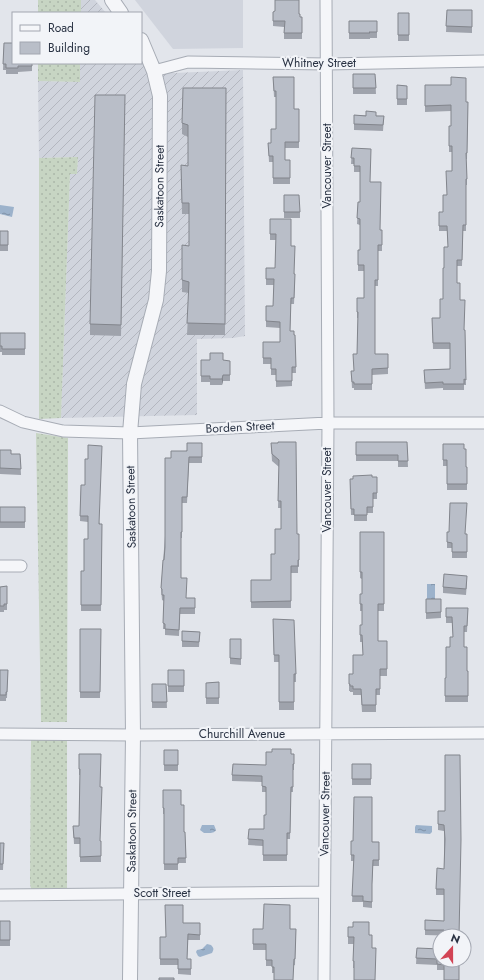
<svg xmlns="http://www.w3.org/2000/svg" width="484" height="980" font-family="Jost,sans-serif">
  <defs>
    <pattern id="industrial-furrows" width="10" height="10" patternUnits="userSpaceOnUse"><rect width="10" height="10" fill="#d0d4dd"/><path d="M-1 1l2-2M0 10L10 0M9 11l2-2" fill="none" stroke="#b3b6bf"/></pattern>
    <pattern id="grass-dots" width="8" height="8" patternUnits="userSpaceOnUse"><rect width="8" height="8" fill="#c7d5c3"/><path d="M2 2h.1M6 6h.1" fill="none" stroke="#abb7a9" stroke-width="1.8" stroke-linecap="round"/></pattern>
    <pattern id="water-ripples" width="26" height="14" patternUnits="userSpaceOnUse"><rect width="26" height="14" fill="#9cb2cb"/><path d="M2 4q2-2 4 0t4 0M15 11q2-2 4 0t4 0" fill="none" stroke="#7f91a6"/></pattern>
  </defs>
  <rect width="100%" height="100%" fill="#e2e5eb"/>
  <path fill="#d0d4dd" d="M 135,0 L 243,0 L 243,48 L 173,49 Z"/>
  <path fill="url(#industrial-furrows)" d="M 81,0 L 95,0 L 106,13 L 81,13 Z
    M 141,49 L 174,73 L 243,70 L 245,336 L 233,338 L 197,339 L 197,415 L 61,418 L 70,174 L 77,174 L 78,157 L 39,158 L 38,81 L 80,82 L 80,63 L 141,63 Z"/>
  <path fill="url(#grass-dots)" d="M 38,0 L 81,0 L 81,13 L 38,13 Z
    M 38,63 L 80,63 L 80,82 L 38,81 Z
    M 78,157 L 77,174 L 70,174 L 61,418 L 39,419 L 39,158 Z
    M 36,433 L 68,438 L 67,722 L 41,722 Z
    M 31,738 L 67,738 L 67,888 L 31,889 L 30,883 Z"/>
  <path fill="url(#water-ripples)" d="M 0,205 L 14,207 L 12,217 L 0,214 Z
    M 427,584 L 435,584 L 435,599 L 427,599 Z
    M 202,825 L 214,825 L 216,830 C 214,834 208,833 204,833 L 200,830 Z
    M 416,825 L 432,826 L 432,832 L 430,834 L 415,833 L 415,827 Z
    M 207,944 L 211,945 C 214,948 214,949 212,953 L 200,957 L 198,956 L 196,952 L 197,950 L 202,949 Z"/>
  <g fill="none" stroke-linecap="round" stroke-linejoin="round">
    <g stroke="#a7acb5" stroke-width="13">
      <path id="minor" d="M 154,71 L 188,62 L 327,64 L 484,61
        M 0,411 L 23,422 L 63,431 L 130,433 L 328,423 L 484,423
        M 0,566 L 21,566
        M 0,734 L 133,735 L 484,733
        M 0,895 L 324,892
        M 324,980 L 328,423 L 326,0"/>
    </g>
    <g stroke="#a7acb5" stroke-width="16">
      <g id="tertiary">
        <path d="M 112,0 L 121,13"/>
        <path id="s1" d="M 130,980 L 133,735 L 130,433 L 134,384 L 156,300 L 159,271 L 160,96 L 154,71 L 141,40"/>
      </g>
    </g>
    <use href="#minor" stroke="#f5f6f9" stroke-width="11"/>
    <use href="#tertiary" stroke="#f5f6f9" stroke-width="14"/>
  </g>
  <path fill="#9fa3ac" d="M 447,10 L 472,10 L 472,33 L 446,32 Z
    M 273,12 L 299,14 L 300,17 L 302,17 L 302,39 L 284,39 L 284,27 L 273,26 Z
    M 398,13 L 409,13 L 409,41 L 398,41 Z
    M 349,21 L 377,21 L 377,38 L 370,38 L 370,39 L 349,39 Z
    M 4,43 L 32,63 L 32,71 L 18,72 L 18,74 L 6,74 L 6,70 L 3,70 Z
    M 353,74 L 375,74 L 376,94 L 353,94 Z
    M 273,77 L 294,109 L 299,109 L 299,148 L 285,148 L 285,160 L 290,160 L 290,184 L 273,184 L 273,162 L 269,162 L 268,143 L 271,143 L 276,129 L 276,97 L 274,97 Z
    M 397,85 L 407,86 L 407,105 L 397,105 Z
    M 425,85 L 466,102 L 468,102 L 467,159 L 466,159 L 467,179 L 467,185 L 466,185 L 466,231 L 463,231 L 462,266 L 457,266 L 457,283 L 460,300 L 464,330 L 465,330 L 466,385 L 464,385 L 464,390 L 443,390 L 443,388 L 425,389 L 424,370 L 450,369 L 450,349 L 433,349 L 432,318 L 440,318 L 443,299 L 444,268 L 448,247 L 447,231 L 439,231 L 439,212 L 443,212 L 452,171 L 452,152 L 449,152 L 449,126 L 451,126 L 451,111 L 425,112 Z
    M 226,88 L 225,335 L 187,335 L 189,293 L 182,292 L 182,245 L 189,246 L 189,214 L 182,214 L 181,165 L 188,166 L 188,137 L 182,134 L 182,123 Z
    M 125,95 L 121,336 L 90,335 L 90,324 Z
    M 354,115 L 384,116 L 383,131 L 354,130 Z
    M 352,148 L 370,182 L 380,230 L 382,230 L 382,251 L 378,251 L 378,286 L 375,286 L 375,354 L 388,368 L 388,374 L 372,375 L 372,390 L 354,390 L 354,388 L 352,388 L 351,371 L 354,371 L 357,354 L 358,318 L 357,318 L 357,298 L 364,298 L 364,271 L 358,271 L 358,250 L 360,250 L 360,225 L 357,224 L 358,202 L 360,202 L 360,172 L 354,172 L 354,164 L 351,164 Z
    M 284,195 L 300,212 L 300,218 L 284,218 Z
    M 270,219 L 291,246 L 295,280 L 294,304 L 291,304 L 290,331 L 294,335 L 295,335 L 296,373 L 292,373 L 292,386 L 276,387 L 276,375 L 271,375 L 271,364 L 263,364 L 263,342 L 280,342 L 280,328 L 266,327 L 266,306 L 273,306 L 274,285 L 266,285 L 266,268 L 275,268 L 276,240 L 270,240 Z
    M 0,231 L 8,231 L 8,251 L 0,251 Z
    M 0,333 L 25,333 L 25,355 L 2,355 L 2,352 L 0,352 Z
    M 201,360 L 230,361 L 230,381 L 223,381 L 222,385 L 210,385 L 210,382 L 201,382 Z
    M 356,442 L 407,442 L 408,467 L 398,467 L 398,461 L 356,461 Z
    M 202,443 L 202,463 L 189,463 L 187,503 L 182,503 L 182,538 L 181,538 L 181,578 L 186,598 L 195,598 L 195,614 L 180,614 L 179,636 L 165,635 L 165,629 L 163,629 L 164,601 L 162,600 L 161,588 L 171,458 Z
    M 271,443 L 278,443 L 297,534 L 299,534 L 299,567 L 298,567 L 298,573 L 291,573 L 291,608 L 251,608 L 251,580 L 271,580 L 275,554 L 281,529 L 281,508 L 278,508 L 279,467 L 272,461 Z
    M 443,444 L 464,449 L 466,467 L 467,467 L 467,490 L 447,490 L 447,466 L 443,466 Z
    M 0,450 L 11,454 L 20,454 L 21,475 L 0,474 Z
    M 372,477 L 377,477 L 377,499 L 373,499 L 373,513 L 367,513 L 367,521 L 354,521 L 354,515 L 351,515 L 350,479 Z
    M 81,485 L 100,524 L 102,524 L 101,611 L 81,611 L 81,571 L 84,571 L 88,539 L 88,522 L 80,521 Z
    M 0,507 L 25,507 L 25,528 L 0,528 Z
    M 360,532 L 384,532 L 384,611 L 378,611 L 378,641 L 387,641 L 387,676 L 380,676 L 380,695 L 376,695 L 376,712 L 362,712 L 361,695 L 353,695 L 353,692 L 350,692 L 350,691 L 349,691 L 349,674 L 353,674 L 363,655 L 362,642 L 360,642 L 360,625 L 362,625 L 362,611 L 360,611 L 360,594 L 362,594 L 362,579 L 360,578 Z
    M 447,532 L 467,534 L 467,558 L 452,558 L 452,548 L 447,548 Z
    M 467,582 L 466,595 L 443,593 L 443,587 Z
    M 7,586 L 7,610 L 4,610 L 4,612 L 0,612 L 0,587 Z
    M 426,599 L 441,599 L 441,618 L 426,619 Z
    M 446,608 L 468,608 L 467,632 L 464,632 L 464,647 L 467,671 L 468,671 L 468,702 L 445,702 L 445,678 L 446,678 L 450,647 L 453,637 L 452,623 L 446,623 Z
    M 273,619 L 296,674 L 296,682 L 294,682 L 294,710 L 279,710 L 279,662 L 274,662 Z
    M 80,629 L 101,629 L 100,698 L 80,698 Z
    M 182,631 L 200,632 L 199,647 L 182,647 Z
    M 230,639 L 241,639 L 241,665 L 230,664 Z
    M 0,670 L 8,670 L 7,698 L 6,698 L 6,701 L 0,701 Z
    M 168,670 L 184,670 L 184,692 L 168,692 Z
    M 219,682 L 219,704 L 206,704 L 206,683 Z
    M 152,684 L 166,684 L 167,708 L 152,708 Z
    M 164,750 L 178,750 L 178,771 L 164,771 Z
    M 79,754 L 100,787 L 100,841 L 101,841 L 101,862 L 80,862 L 80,844 L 74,844 L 73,826 L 79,826 L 80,775 L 79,775 Z
    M 291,754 L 294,754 L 294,770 L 293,770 L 293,792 L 291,792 L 290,839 L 287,839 L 287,861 L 263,861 L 263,846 L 248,845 L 249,829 L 264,829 L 266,815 L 266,792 L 262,792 L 262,782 L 232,781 L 232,775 L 266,765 Z
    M 352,764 L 371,764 L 371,785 L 352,785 Z
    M 163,790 L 181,805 L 184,832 L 185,832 L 186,863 L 178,863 L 178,870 L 164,870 L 164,814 L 163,814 Z
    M 445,811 L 459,936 L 425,935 L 425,920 L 444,921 L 444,895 L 436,895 L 436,889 L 444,869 L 444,831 L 438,830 L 438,824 Z
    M 351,841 L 379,842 L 379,866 L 373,866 L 372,884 L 372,908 L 363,907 L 363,902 L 352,902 L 354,861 L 351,861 Z
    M 0,843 L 4,843 L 3,870 L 0,870 Z
    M 0,921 L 10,921 L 10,946 L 0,946 Z
    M 369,922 L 354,968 L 353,968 L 354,944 L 348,944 L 348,927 L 353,927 Z
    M 183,923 L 200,923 L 200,940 L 188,940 L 187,959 L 191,959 L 191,975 L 178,974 L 178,965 L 160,965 L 160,937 L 166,937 Z
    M 253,929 L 296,929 L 295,965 L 274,973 L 272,973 L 272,966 L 266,966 L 266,950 L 253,950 Z
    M 417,948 L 459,960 L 444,970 L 437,970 L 437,965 L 416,964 Z"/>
  <path fill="#82858c" d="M 223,375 L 223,381 L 222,385 L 222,379 Z"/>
  <path fill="#b9bec8" stroke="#82858c" d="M 275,0 L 299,0 L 299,14 L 300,14 L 300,17 L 302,17 L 302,33 L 284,33 L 285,21 L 273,21 L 273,12 L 275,11 Z
    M 447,10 L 472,10 L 472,27 L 446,26 Z
    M 398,13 L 409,13 L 409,35 L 398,35 Z
    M 349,21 L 377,21 L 377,32 L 369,32 L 370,33 L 349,33 Z
    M 4,43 L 13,43 L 13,63 L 32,63 L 32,66 L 18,66 L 18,68 L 6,68 L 6,64 L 3,64 Z
    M 353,74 L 375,74 L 376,88 L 353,88 Z
    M 273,77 L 294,77 L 294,109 L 299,109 L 299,142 L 285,142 L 285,160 L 290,160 L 290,178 L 273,178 L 273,156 L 269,156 L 268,143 L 271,143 L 271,129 L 276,129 L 276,91 L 274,91 Z
    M 451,77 L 466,78 L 466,102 L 468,102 L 467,153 L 466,153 L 467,179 L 466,179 L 466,225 L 463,225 L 462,260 L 457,260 L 457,283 L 460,283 L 460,300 L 465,300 L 464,330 L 465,330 L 466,380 L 464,379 L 464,384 L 443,384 L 443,382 L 425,383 L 424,370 L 450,369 L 450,343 L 433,343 L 432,318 L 440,318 L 440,299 L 443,299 L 443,268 L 444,268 L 444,247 L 448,247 L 447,226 L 439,226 L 439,212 L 443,212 L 443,195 L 447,195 L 446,171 L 452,171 L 452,146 L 449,146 L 449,126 L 451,126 L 451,105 L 425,106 L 425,85 L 451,85 Z
    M 397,85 L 407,86 L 407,99 L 397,99 Z
    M 183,88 L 226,88 L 225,324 L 187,323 L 189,282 L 182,280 L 182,245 L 189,246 L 189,203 L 182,203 L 181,165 L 188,166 L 188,125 L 182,123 Z
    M 95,95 L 125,95 L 121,325 L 90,324 Z
    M 366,111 L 376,112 L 376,116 L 384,116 L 383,125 L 354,124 L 354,115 L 366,116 Z
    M 352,148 L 371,149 L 370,182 L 381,182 L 380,230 L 382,230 L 382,245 L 378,245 L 378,280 L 375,280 L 375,354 L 388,354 L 388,368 L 372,369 L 372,384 L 354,384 L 354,382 L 352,382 L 351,371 L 354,371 L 353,354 L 357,354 L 358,312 L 357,312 L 357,298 L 364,298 L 364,265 L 358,265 L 358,250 L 360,250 L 360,219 L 357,218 L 358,202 L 360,202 L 360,166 L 354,166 L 354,158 L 351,158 Z
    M 284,195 L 299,195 L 300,212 L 284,212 Z
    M 270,219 L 291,219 L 291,246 L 295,246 L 294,274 L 295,274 L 294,298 L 291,298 L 290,331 L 294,331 L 294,335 L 295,335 L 296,367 L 292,367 L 292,381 L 276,381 L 276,369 L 271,369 L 271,358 L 263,358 L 263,342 L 280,342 L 280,322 L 266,321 L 266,306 L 273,306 L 274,279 L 266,279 L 266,268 L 275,268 L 276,234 L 270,234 Z
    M 0,231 L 8,231 L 8,245 L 0,245 Z
    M 0,333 L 25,333 L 25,349 L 2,349 L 2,346 L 0,346 Z
    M 210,353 L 223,353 L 223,360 L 230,361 L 230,375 L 223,375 L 222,379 L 210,379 L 210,376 L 201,376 L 201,360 L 210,360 Z
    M 278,442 L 296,442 L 297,534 L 299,534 L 299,560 L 298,560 L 298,566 L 291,566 L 291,601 L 251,602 L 251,580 L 271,580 L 271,554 L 275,554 L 275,529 L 281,529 L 281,501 L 278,501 L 279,460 L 272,454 L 271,443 L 278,443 Z
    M 356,442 L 407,442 L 408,461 L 398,461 L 398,455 L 356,455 Z
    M 187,443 L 202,443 L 202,457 L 189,457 L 187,497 L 182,497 L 182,532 L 181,532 L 181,578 L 187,578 L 186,598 L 195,598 L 195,608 L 180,608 L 179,630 L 165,629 L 165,624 L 163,623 L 164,595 L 162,595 L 162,589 L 161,588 L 163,560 L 164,560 L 165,547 L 165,458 L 171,458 L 171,451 L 187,451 Z
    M 443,444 L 464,444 L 464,449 L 466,449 L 466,467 L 467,467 L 467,484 L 447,484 L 447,460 L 443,460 Z
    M 88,445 L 102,446 L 99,524 L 102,524 L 101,605 L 81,605 L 81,571 L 84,571 L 84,539 L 88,539 L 88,516 L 80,516 L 81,485 L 85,485 L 85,459 L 88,459 Z
    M 0,450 L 11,450 L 11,454 L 20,454 L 21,469 L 0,468 Z
    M 372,475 L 372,477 L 377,477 L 377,493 L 373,493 L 373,507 L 367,507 L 367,515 L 354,515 L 354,509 L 351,509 L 350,479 L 353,479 L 353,476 Z
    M 450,503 L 467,503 L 465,534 L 467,534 L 467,552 L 452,552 L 452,543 L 447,542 L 447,532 L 449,532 Z
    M 0,507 L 25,507 L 25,522 L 0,522 Z
    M 360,532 L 384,532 L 384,604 L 378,604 L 378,641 L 387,641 L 387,669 L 380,669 L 380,689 L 376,689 L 376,705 L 362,705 L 361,689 L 353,689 L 353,686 L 350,686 L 350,684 L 349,684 L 349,674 L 353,674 L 353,655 L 363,655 L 362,635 L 360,635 L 360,625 L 362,625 L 362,604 L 360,604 L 360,594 L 362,594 L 362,572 L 360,572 Z
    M 444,574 L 467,576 L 466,589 L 443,587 Z
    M 7,586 L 7,604 L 4,604 L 4,606 L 0,606 L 0,587 Z
    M 426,599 L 441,599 L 441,612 L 426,613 Z
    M 446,608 L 468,608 L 467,626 L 464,626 L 464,647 L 467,647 L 467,671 L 468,671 L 468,696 L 445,696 L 445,678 L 446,678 L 446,647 L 450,647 L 450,637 L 453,637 L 452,617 L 446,617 Z
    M 273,619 L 294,620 L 296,674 L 294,674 L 294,702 L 279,702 L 279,655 L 274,655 Z
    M 80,629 L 101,629 L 100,692 L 80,692 Z
    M 182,631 L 200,632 L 199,642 L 182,641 Z
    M 230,639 L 241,639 L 241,659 L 230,658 Z
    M 0,670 L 8,670 L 7,692 L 6,692 L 6,695 L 0,695 Z
    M 168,670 L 184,670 L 184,686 L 168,686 Z
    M 219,682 L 219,698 L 206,698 L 206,683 Z
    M 152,684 L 166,684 L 167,702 L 152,702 Z
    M 272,749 L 291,749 L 291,754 L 294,754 L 294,764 L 293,764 L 293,787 L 291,787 L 290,833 L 287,833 L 287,855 L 263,855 L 263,840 L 248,839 L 249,829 L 264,829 L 264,815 L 266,815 L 266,787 L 262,786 L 262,776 L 232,775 L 233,764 L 266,765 L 266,752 L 272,752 Z
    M 164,750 L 178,750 L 178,765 L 164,765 Z
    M 79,754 L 101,754 L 100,787 L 102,787 L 100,841 L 101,841 L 101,856 L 80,857 L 80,838 L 74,838 L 73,826 L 79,826 L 80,769 L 79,769 Z
    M 445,755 L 460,755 L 461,840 L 459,936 L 444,936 L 444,930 L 425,930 L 425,920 L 444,921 L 444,889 L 436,889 L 437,868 L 444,869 L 445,839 L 444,825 L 438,824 L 438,811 L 445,811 Z
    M 352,764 L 371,764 L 371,779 L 352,779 Z
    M 163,790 L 181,790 L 181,805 L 184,805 L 184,832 L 185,832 L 186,858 L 178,858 L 178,864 L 164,864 L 164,808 L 163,808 Z
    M 354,797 L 372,797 L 372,842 L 379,842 L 379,860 L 373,860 L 372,884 L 372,902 L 363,901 L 363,896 L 352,896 L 354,855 L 351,855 L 351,841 L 353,841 Z
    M 0,843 L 4,843 L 3,864 L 0,864 Z
    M 264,904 L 290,905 L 290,929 L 296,929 L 295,959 L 294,959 L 293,980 L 274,980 L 274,967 L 272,967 L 272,960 L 266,960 L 266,944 L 253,944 L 253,929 L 263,929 Z
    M 165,905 L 183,905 L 183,923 L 200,923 L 200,935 L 188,934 L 187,959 L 191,959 L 191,969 L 178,969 L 178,959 L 160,959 L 160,937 L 166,937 Z
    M 0,921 L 10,921 L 10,940 L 0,940 Z
    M 353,922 L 369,922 L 369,935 L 372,935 L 372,948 L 376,948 L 375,980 L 354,980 L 354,961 L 353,961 L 354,937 L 348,937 L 348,927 L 353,927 Z
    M 417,948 L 440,949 L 440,960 L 459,960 L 459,980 L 444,980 L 444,965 L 437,964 L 437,959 L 416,958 Z
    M 159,978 L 174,978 L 174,980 L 159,980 Z"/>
  <g text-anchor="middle" stroke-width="4" stroke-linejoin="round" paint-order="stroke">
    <g font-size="12" fill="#293243" stroke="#f2f4f8">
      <text x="319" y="67">Whitney Street</text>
      <text transform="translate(327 166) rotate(-90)" y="4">Vancouver Street</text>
      <text dy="4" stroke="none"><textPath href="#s1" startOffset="797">Saskatoon Street</textPath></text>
      <text transform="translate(240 427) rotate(-3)" y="4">Borden Street</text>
      <text transform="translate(327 490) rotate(-90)" y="4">Vancouver Street</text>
      <text transform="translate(131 507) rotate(-91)" y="4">Saskatoon Street</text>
      <text x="242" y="738">Churchill Avenue</text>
      <text transform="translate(325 814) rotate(-89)" y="4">Vancouver Street</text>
      <text dy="4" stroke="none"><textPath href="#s1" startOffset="149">Saskatoon Street</textPath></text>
      <text x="162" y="897">Scott Street</text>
    </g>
  </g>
  <rect x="12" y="12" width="130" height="52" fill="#f2f4f8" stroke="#a2a6b0"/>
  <rect x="20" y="25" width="20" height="6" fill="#f5f6f9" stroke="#a2a6b0"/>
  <text x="48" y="32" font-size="12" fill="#293243">Road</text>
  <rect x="20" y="42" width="20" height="12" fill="#b9bec8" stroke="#a2a6b0"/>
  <text x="48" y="52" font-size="12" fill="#293243">Building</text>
  <g transform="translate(452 948) rotate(21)"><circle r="19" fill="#f2f4f8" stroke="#a2a6b0"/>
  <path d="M0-3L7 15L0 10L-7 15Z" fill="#d24455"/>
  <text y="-6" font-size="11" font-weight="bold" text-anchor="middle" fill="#293243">N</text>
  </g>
</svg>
